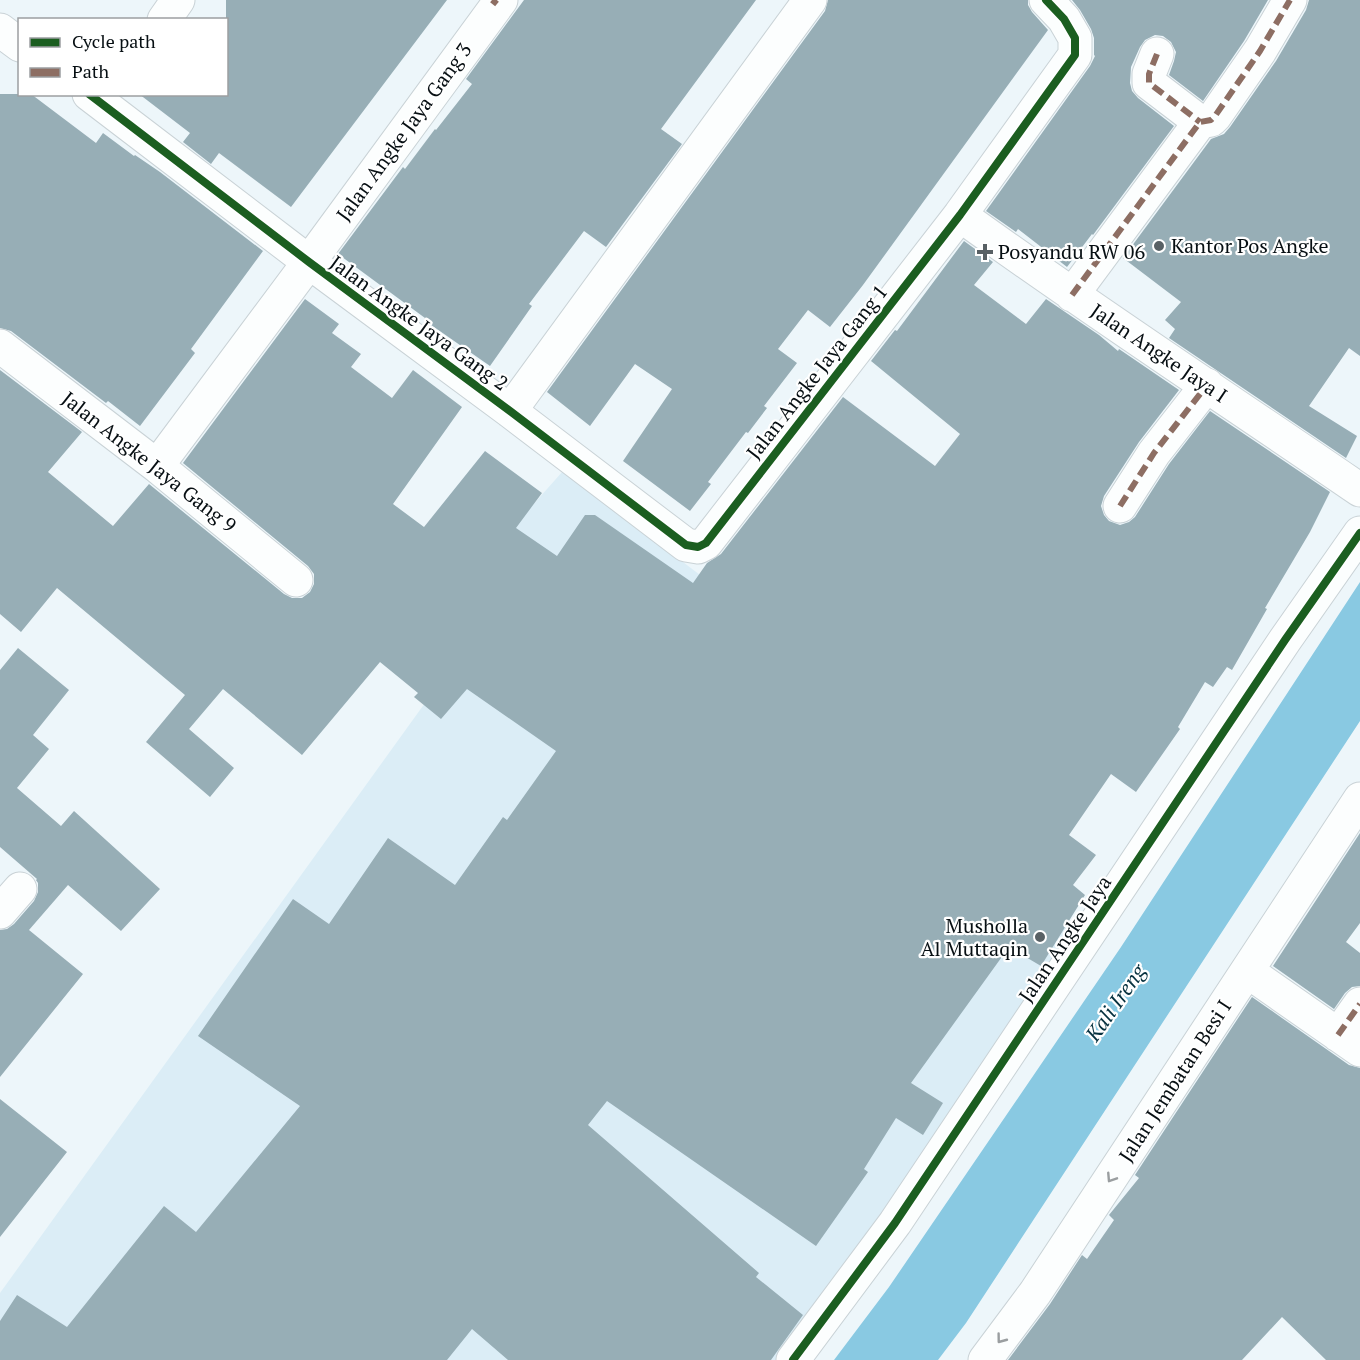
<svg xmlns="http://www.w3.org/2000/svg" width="1360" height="1360" font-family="'PT Serif',serif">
  <rect width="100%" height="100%" fill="#edf6fa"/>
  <path fill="#dbedf6" d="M 563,471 L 924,745 L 886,794 L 1084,931 L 812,1360 L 0,1360 L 0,1293 L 443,678 L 406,648 Z"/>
  <path fill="#89c9e2" d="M 1360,582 L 1360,721 L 966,1323 L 938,1360 L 834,1360 L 889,1287 L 1121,947 Z"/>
  <path fill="#97aeb6" d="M 226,0 L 447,0 L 291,207 L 219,153 L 211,164 L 183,142 L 190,133 L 139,94 L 226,94 Z
    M 524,0 L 756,0 L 661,129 L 682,144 L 606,247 L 584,231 L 529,304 L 532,306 L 490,366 L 424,320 L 425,318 L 338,254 L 403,167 L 405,169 L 435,129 L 436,130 L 472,84 L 466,79 Z
    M 828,0 L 1028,0 L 1028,5 L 1032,12 L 1048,30 L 863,285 L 830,327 L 808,310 L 778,349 L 797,363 L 764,406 L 767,408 L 748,433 L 746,432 L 708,482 L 711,484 L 690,511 L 623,461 L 672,389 L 635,364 L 590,426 L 547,392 L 825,11 Z
    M 1072,0 L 1268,0 L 1244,41 L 1203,101 L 1169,75 L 1174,61 L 1176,52 L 1171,42 L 1163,36 L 1155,35 L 1145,40 L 1140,47 L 1131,67 L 1130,83 L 1132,91 L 1138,98 L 1174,126 L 1093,235 L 1092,234 L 1067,267 L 1018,229 L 1016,232 L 986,211 L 1090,66 L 1095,56 L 1094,55 L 1094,38 L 1091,29 L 1080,10 Z
    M 1309,0 L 1360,0 L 1360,356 L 1349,348 L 1309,406 L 1357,436 L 1346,458 L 1169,338 L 1175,329 L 1165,320 L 1181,302 L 1123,258 L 1211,139 L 1224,134 L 1230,127 L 1276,61 L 1306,10 Z
    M 0,94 L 31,94 L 96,143 L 103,133 L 134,156 L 135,155 L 160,172 L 263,251 L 191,349 L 195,353 L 140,426 L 108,401 L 106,403 L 11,331 L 0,328 Z
    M 964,241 L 993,262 L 974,285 L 1026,324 L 1046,299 L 1099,335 L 1118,351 L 1119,349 L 1179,390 L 1139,442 L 1104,496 L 1101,506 L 1104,515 L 1109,521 L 1120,525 L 1129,522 L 1135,517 L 1169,464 L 1210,411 L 1330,492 L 1310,532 L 1265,608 L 1267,609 L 1232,670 L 1227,667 L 1213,687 L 1205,682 L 1178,727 L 1180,729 L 1136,792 L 1111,774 L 1069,835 L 1096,855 L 1073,885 L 1085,895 L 1041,966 L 1009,947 L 911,1083 L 943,1103 L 923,1135 L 896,1118 L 864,1169 L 868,1172 L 816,1246 L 607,1101 L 588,1125 L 759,1273 L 756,1277 L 803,1315 L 771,1360 L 508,1360 L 472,1329 L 447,1360 L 0,1360 L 0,1321 L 17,1295 L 67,1327 L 164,1206 L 196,1232 L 300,1106 L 198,1036 L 293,899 L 329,924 L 388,838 L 455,885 L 503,817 L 507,820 L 556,751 L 467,689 L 441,719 L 414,697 L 418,693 L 380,662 L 302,755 L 223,689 L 189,729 L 234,768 L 210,797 L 146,742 L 185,695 L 57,588 L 21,632 L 0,614 L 0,370 L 82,432 L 48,472 L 113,526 L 149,484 L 284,594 L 292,598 L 302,598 L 310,592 L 314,584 L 314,574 L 308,566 L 183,463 L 305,299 L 339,324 L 332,333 L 361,354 L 351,367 L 392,398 L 413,370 L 462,407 L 393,504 L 424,527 L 485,451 L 542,493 L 516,528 L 557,556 L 585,515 L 595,515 L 693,583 L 707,563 L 721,554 L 843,397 L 935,466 L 960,434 L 871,361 L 895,330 L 897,331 Z
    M 18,648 L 69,690 L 33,735 L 49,749 L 17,788 L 61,826 L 74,811 L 160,889 L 121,931 L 68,885 L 29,930 L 83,974 L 0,1077 L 0,930 L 7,929 L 14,924 L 34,901 L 38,892 L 38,883 L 36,880 L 37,879 L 0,847 L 0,670 Z
    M 1360,833 L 1360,923 L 1346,942 L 1360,953 L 1360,986 L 1352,987 L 1345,993 L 1334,1009 L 1273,966 Z
    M 1252,997 L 1349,1065 L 1360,1068 L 1360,1360 L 1326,1360 L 1282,1317 L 1242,1360 L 1008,1360 L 1050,1304 L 1082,1255 L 1087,1259 L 1114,1220 L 1109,1215 L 1139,1178 L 1135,1175 Z
    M 0,1099 L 67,1152 L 0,1237 Z"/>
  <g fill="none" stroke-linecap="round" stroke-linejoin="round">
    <g stroke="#c9d2d6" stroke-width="35">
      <path id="minor" d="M 164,20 L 178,0
        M 0,30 L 20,45
        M 1157,54 L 1149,74 L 1149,83 L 1200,122
        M 89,94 L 309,262 L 510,411 L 686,545 L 698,547 L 706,543 L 960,215 L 1075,55 L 1075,38 L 1064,19 L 1046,0
        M 960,215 C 1091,310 1226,398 1360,490
        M 1072,295 L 1200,122 L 1211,120 L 1215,116 L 1260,51 L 1290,0
        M 0,346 L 157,466 L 296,580
        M 510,411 L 810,0
        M 157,466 L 309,262 L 501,0
        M 1120,506 L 1154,453 L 1207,385
        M 0,912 L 20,889
        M 1247,971 L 1360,1050
        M 1338,1035 L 1360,1004
        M 793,1360 L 895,1223 L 1285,640 L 1360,533
        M 985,1360 L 1035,1293 L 1360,799"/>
    </g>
    <use href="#minor" stroke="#fcfefe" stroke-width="33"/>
    <path stroke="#8d6e63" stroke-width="6" stroke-dasharray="12 6" stroke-linecap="butt" d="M 492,0 L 497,4
      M 1157,54 L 1149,74 L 1149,83 L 1200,122
      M 1072,295 L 1200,122 L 1211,120 L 1215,116 L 1260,51 L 1290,0
      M 1120,506 L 1154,453 L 1207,385
      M 1338,1035 L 1360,1004"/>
    <g stroke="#fff" stroke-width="11">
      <path id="cycleway" d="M 89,94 L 309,262 L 510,411 L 686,545 L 698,547 L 706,543 L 960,215 L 1075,55 L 1075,38 L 1064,19 L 1046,0
        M 793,1360 L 895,1223 L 1285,640 L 1360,533"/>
    </g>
    <use href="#cycleway" stroke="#1b5e20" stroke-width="8"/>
  </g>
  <defs><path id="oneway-chevron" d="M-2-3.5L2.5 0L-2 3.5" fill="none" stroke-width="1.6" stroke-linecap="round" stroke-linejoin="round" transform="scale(1.5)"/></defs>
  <g stroke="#9a9ea0">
    <use href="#oneway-chevron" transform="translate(1111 1178) rotate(123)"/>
    <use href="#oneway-chevron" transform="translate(1001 1339) rotate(127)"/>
  </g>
  <g fill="#586064" stroke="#fff" stroke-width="2">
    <circle cx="1159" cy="246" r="6"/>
    <path d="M982 243h6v6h6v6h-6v6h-6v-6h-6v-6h6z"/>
    <circle cx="1040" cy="937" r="6"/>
  </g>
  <g text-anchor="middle" stroke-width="4.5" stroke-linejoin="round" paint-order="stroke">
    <g font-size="20" fill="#070f13" stroke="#fff">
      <text transform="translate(404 132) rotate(-54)" y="7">Jalan Angke Jaya Gang 3</text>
      <text transform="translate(419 323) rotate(36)" y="7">Jalan Angke Jaya Gang 2</text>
      <text transform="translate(1159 353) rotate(34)" y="7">Jalan Angke Jaya I</text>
      <text transform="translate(817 372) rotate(-52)" y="7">Jalan Angke Jaya Gang 1</text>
      <text transform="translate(149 462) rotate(38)" y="7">Jalan Angke Jaya Gang 9</text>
      <text transform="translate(1065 939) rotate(-56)" y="7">Jalan Angke Jaya</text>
      <text transform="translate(1175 1081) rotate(-57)" y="7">Jalan Jembatan Besi I</text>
    </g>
    <g font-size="20" fill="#070f13" stroke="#fff" text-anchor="start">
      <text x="1171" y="253">Kantor Pos Angke</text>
      <text x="998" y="259">Posyandu RW 06</text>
      <text x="1028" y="933" text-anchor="end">Musholla<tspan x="1028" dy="23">Al Muttaqin</tspan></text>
    </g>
    <g font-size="21" font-style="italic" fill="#06313f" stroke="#fff">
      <text transform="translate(1116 1003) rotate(-55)" y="7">Kali Ireng</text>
    </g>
  </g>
  <rect x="18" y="18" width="210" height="78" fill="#ffffff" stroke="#9c9fa1" stroke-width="1.5"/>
  <rect x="30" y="38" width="30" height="9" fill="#1b5e20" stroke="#9c9fa1" stroke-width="1.5"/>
  <text x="72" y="48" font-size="18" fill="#070f13">Cycle path</text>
  <rect x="30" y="68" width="30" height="9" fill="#8d6e63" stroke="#9c9fa1" stroke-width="1.5"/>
  <text x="72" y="78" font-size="18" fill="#070f13">Path</text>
</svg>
